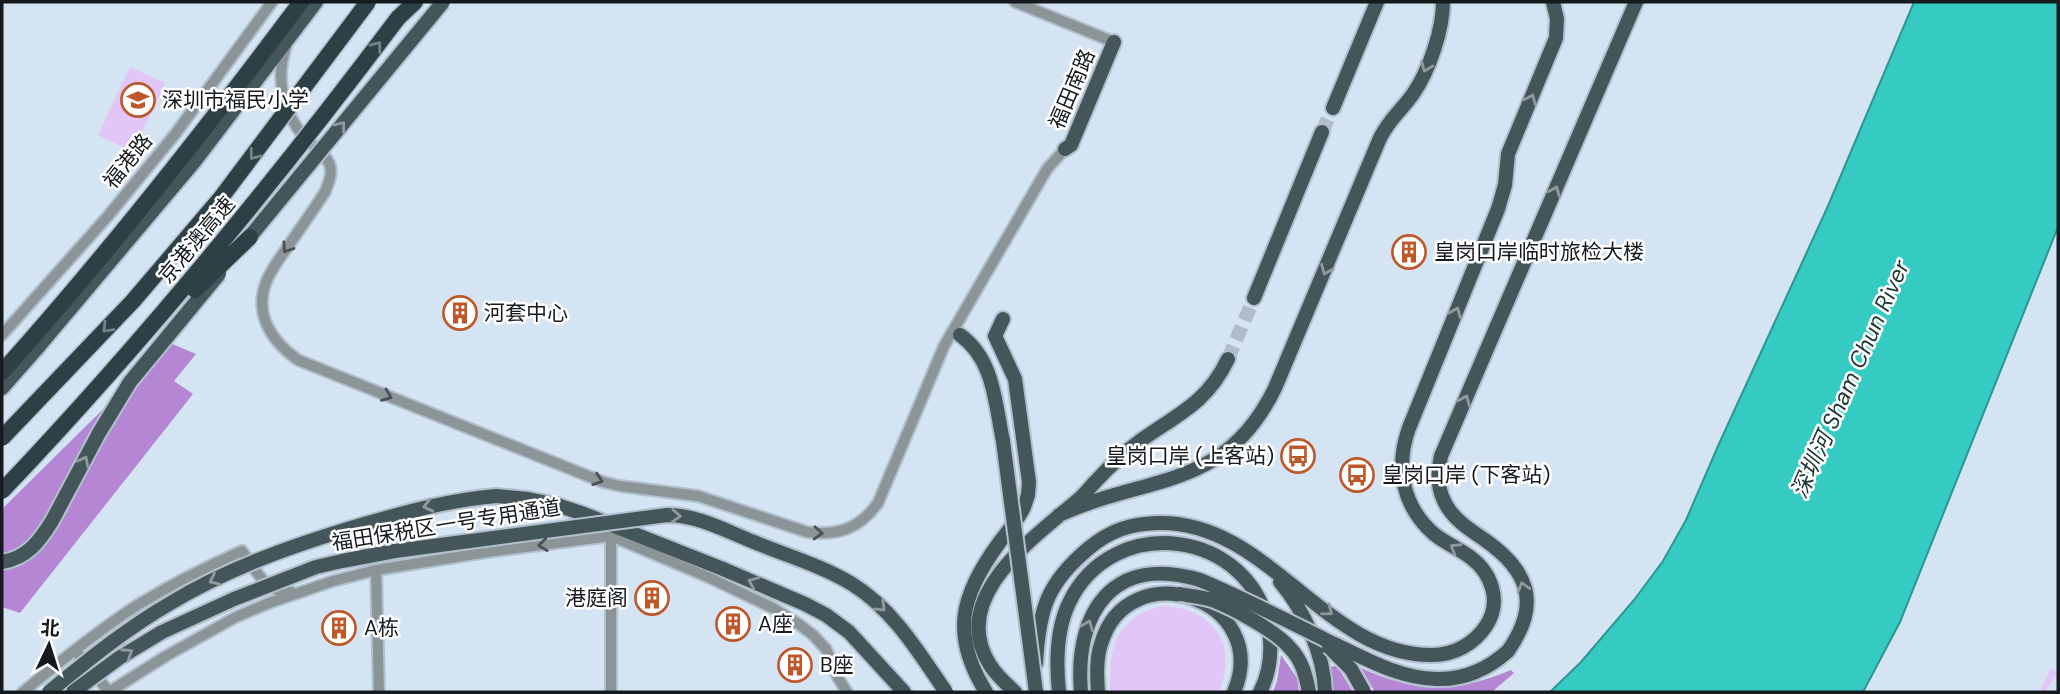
<svg xmlns="http://www.w3.org/2000/svg" width="2060" height="694" font-family="'DM Sans','Noto Sans SC',sans-serif">
  <rect width="100%" height="100%" fill="#d5e4f3"/>
  <path fill="#e3c6f8" d="M 130,67 L 165,83 L 133,152 L 98,135 Z
    M 1161,606 C 1213,607 1239,644 1219,692 L 1110,692 C 1109,648 1114,619 1161,606 Z
    M 2051,668 L 2058,673 L 2045,692 L 2039,692 Z"/>
  <path fill="#b586d4" d="M 170,343 L 196,354 L 174,381 L 193,394 L 20,613 L 2,607 L 2,509 Z
    M 1281,655 L 1297,678 L 1299,692 L 1273,692 L 1277,681 Z
    M 1335,666 L 1341,672 L 1353,692 L 1332,692 L 1329,667 Z
    M 1361,668 C 1420,694 1451,694 1511,670 L 1514,673 L 1492,692 L 1375,692 Z"/>
  <path fill="#36cbc2" stroke="#2c9691" stroke-width="2" d="M 1914,2 L 2058,2 L 2058,227 L 1900,622 L 1863,692 L 1550,692 L 1581,662 L 1634,600 L 1663,561 L 1686,520 L 1718,446 L 1828,206 Z"/>
  <g fill="none" stroke-linecap="round" stroke-linejoin="round">
    <path stroke="#afbcc9" stroke-width="14" stroke-dasharray="14 7" stroke-linecap="butt" d="M 1322,132 L 1333,108
      M 1228,359 L 1254,298"/>
    <g stroke="#b2c0cd" stroke-width="14">
      <path id="minor" d="M 1015,2 L 1114,42
        M 286,47 C 275,79 283,113 305,138 C 312,146 323,152 328,161 C 334,171 329,182 325,192 C 314,209 302,226 291,242 C 283,254 273,266 267,280 C 253,313 271,341 298,360 L 603,482 L 620,486 L 698,496 L 807,532 C 838,536 859,529 878,503 L 944,346 L 1047,169 L 1065,149
        M 2,335 L 108,216 L 176,133 L 272,2
        M 376,570 L 379,692
        M 75,650 L 109,692
        M 23,692 C 59,662 96,632 136,606 C 170,585 206,567 242,551 C 257,571 264,592 291,592
        M 109,692 L 166,656 L 236,617 L 269,603 L 333,581 L 376,570 L 487,552 L 611,536 L 708,577 L 773,608 L 800,625 L 813,635 L 826,649 L 838,678 L 847,692
        M 611,692 L 611,536"/>
    </g>
    <g stroke="#b2c0cd" stroke-width="18">
      <path id="major" d="M 1333,108 L 1377,2
        M 1065,149 L 1071,145 L 1114,42
        M 1254,298 L 1322,132
        M 960,335 C 994,359 995,403 1003,441
        M 2,388 L 39,346 L 194,162 L 316,2
        M 496,496 L 528,499 L 557,505 L 584,514 L 723,569 L 805,604 L 826,615 L 849,632 L 904,692
        M 1059,515 C 1149,474 1225,491 1275,388 L 1380,138 C 1390,118 1401,111 1413,94 C 1429,71 1443,30 1443,2
        M 2,562 C 27,558 39,542 52,521
        M 1280,582 C 1304,610 1324,654 1325,692
        M 1508,651 C 1541,604 1529,571 1485,540 C 1472,531 1457,522 1448,508 C 1437,491 1437,475 1441,456 L 1636,2
        M 1036,663 C 1039,609 1047,583 1089,548 C 1111,530 1130,524 1157,523 C 1267,519 1325,656 1432,655 C 1454,655 1474,644 1486,626 C 1502,602 1492,573 1470,557 C 1458,548 1445,543 1434,534 C 1402,506 1395,467 1409,428 L 1498,209 L 1505,185 L 1508,154 L 1556,38 L 1557,19 L 1553,2
        M 986,692 C 950,634 961,595 999,543 C 1008,531 1018,520 1024,507 L 1028,495 L 1029,482 L 1015,379 L 995,336 L 1003,319
        M 1015,692 C 1006,684 997,676 990,665 C 947,597 1034,538 1079,499 C 1085,494 1091,486 1097,480 C 1110,466 1125,452 1140,441 C 1178,414 1207,403 1228,359
        M 1059,692 C 1056,663 1056,630 1069,603 C 1112,511 1252,529 1269,630 C 1272,651 1270,673 1260,692
        M 1098,692 C 1097,676 1096,659 1101,644 C 1128,551 1273,599 1234,692"/>
    </g>
    <g stroke="#b2c0cd" stroke-width="19">
      <path id="highway" d="M 398,18 L 415,2
        M 2,372 C 108,254 206,129 301,2"/>
    </g>
    <use href="#minor" stroke="#8b9598" stroke-width="10"/>
    <use href="#major" stroke="#45565b" stroke-width="14"/>
    <use href="#highway" stroke="#2d4046" stroke-width="16"/>
    <g stroke="#b2c0cd" stroke-width="18" stroke-linecap="butt">
      <path id="major-bridge" d="M 243,245 L 443,2
        M 1003,441 L 1036,692
        M 52,521 L 99,433 L 130,382 L 219,274
        M 1180,594 C 1190,596 1202,597 1212,600 C 1233,608 1276,631 1290,648 C 1302,660 1306,676 1309,692
        M 1329,647 L 1351,669 L 1364,692
        M 49,692 C 87,661 126,629 169,604 C 228,568 294,545 361,525 C 406,512 449,500 496,496
        M 73,692 L 119,658 L 162,632 L 234,599 L 316,567 L 342,561 L 395,551 L 667,515 C 698,515 726,531 754,542 C 785,555 823,566 852,584 C 894,610 919,653 946,692
        M 1081,692 C 1074,611 1114,554 1200,580 C 1243,598 1284,619 1326,640 C 1361,656 1396,678 1436,679 C 1464,680 1488,669 1508,651"/>
    </g>
    <g stroke="#b2c0cd" stroke-width="19" stroke-linecap="butt">
      <path id="highway-bridge" d="M 195,290 L 250,237
        M 2,438 L 133,301 L 220,199 L 368,2
        M 2,491 C 144,342 274,183 398,18"/>
    </g>
    <use href="#major-bridge" stroke="#45565b" stroke-width="14"/>
    <use href="#highway-bridge" stroke="#2d4046" stroke-width="16"/>
  </g>
  <defs><path id="oneway-chevron" d="M-2-3.5L2.5 0L-2 3.5" fill="none" stroke-width="1.6" stroke-linecap="round" stroke-linejoin="round" transform="scale(1.75)"/></defs>
  <g stroke="#768387">
    <use href="#oneway-chevron" transform="translate(377 46) rotate(-53)"/>
    <use href="#oneway-chevron" transform="translate(254 155) rotate(127)"/>
    <use href="#oneway-chevron" transform="translate(107 328) rotate(134)"/>
  </g>
  <g stroke="#8f9a9d">
    <use href="#oneway-chevron" transform="translate(1426 67) rotate(112)"/>
    <use href="#oneway-chevron" transform="translate(1531 99) rotate(-67)"/>
    <use href="#oneway-chevron" transform="translate(341 126) rotate(-51)"/>
    <use href="#oneway-chevron" transform="translate(1555 191) rotate(-67)"/>
    <use href="#oneway-chevron" transform="translate(1326 270) rotate(112)"/>
    <use href="#oneway-chevron" transform="translate(1456 312) rotate(-68)"/>
    <use href="#oneway-chevron" transform="translate(1465 400) rotate(-67)"/>
    <use href="#oneway-chevron" transform="translate(84 461) rotate(-62)"/>
    <use href="#oneway-chevron" transform="translate(428 506) rotate(166)"/>
    <use href="#oneway-chevron" transform="translate(676 516) rotate(4)"/>
    <use href="#oneway-chevron" transform="translate(1455 548) rotate(-149)"/>
    <use href="#oneway-chevron" transform="translate(214 580) rotate(155)"/>
    <use href="#oneway-chevron" transform="translate(753 582) rotate(-157)"/>
    <use href="#oneway-chevron" transform="translate(1523 587) rotate(-106)"/>
    <use href="#oneway-chevron" transform="translate(881 607) rotate(44)"/>
    <use href="#oneway-chevron" transform="translate(1328 611) rotate(37)"/>
    <use href="#oneway-chevron" transform="translate(1088 625) rotate(-68)"/>
    <use href="#oneway-chevron" transform="translate(128 653) rotate(-33)"/>
  </g>
  <g stroke="#4a5155">
    <use href="#oneway-chevron" transform="translate(287 248) rotate(124)"/>
    <use href="#oneway-chevron" transform="translate(387 396) rotate(22)"/>
    <use href="#oneway-chevron" transform="translate(598 480) rotate(19)"/>
    <use href="#oneway-chevron" transform="translate(818 533) rotate(3)"/>
    <use href="#oneway-chevron" transform="translate(543 545) rotate(173)"/>
  </g>
  <defs>
    <g id="school-ring" transform="scale(1.75)"><circle r="9.5" fill="#fff" stroke="#be582a" stroke-width="1.5"/><path d="M0-5L7-2L0 1L-7-2ZM-4 1L0 2.5L4 1V4Q0 6-4 4Z" fill="#be582a"/></g>
    <g id="building-ring" transform="scale(1.75)"><circle r="9.5" fill="#fff" stroke="#be582a" stroke-width="1.5"/><path d="M-4-6H4V6H1V3H-1V6H-4ZM-2.5-4.3h1.7v1.8h-1.7ZM.8-4.3h1.7v1.8H.8ZM-2.5-1h1.7V.8h-1.7ZM.8-1h1.7V.8H.8Z" fill="#be582a"/></g>
    <g id="bus-ring" transform="scale(1.75)"><circle r="9.5" fill="#fff" stroke="#be582a" stroke-width="1.5"/><path d="M-5-6H5V4H4V6H2V4H-2V6H-4V4H-5ZM-3.5-4V0h7V-4ZM-3.5 1.2v1.5H-2V1.2ZM2 1.2v1.5H3.5V1.2Z" fill="#be582a"/></g>
  </defs>
  <g fill-rule="evenodd">
    <use href="#school-ring" x="138" y="100"/>
    <use href="#building-ring" x="1409" y="252"/>
    <use href="#building-ring" x="460" y="313"/>
    <use href="#bus-ring" x="1298" y="456"/>
    <use href="#bus-ring" x="1357" y="475"/>
    <use href="#building-ring" x="652" y="598"/>
    <use href="#building-ring" x="733" y="624"/>
    <use href="#building-ring" x="339" y="628"/>
    <use href="#building-ring" x="795" y="665"/>
  </g>
  <g text-anchor="middle" stroke-width="5" stroke-linejoin="round" paint-order="stroke">
    <g font-size="21" fill="#151a1f" stroke="#fff">
      <text transform="translate(1072 89) rotate(-67)" y="7">福田南路</text>
      <text transform="translate(128 161) rotate(-51)" y="7">福港路</text>
      <text transform="translate(197 240) rotate(-50)" y="7">京港澳高速</text>
      <text transform="translate(446 525) rotate(-9)" y="7">福田保税区一号专用通道</text>
    </g>
    <g font-size="21" fill="#151a1f" stroke="#fff" text-anchor="start">
      <text x="162" y="107">深圳市福民小学</text>
      <text x="1434" y="259">皇岗口岸临时旅检大楼</text>
      <text x="484" y="320">河套中心</text>
      <text x="1274" y="463" text-anchor="end">皇岗口岸 (上客站)</text>
      <text x="1382" y="482">皇岗口岸 (下客站)</text>
      <text x="628" y="605" text-anchor="end">港庭阁</text>
      <text x="758" y="631">A座</text>
      <text x="364" y="635">A栋</text>
      <text x="820" y="672">B座</text>
    </g>
    <g font-size="23" font-style="italic" fill="#1f3735" stroke="#fff">
      <text transform="translate(1850 379) rotate(-66)" y="8">深圳河 Sham Chun River</text>
    </g>
  </g>
  <rect width="2060" height="694" fill="none" stroke="#151a1f" stroke-width="7"/>
  <g transform="translate(49 645) rotate(4)" stroke="#ffffff" stroke-width="5" paint-order="stroke">
  <path d="M0-5L12 26L0 18L-12 26Z" fill="#151a1f"/>
  <text y="-10" font-size="19" font-weight="bold" text-anchor="middle" fill="#151a1f">北</text>
  </g>
</svg>
